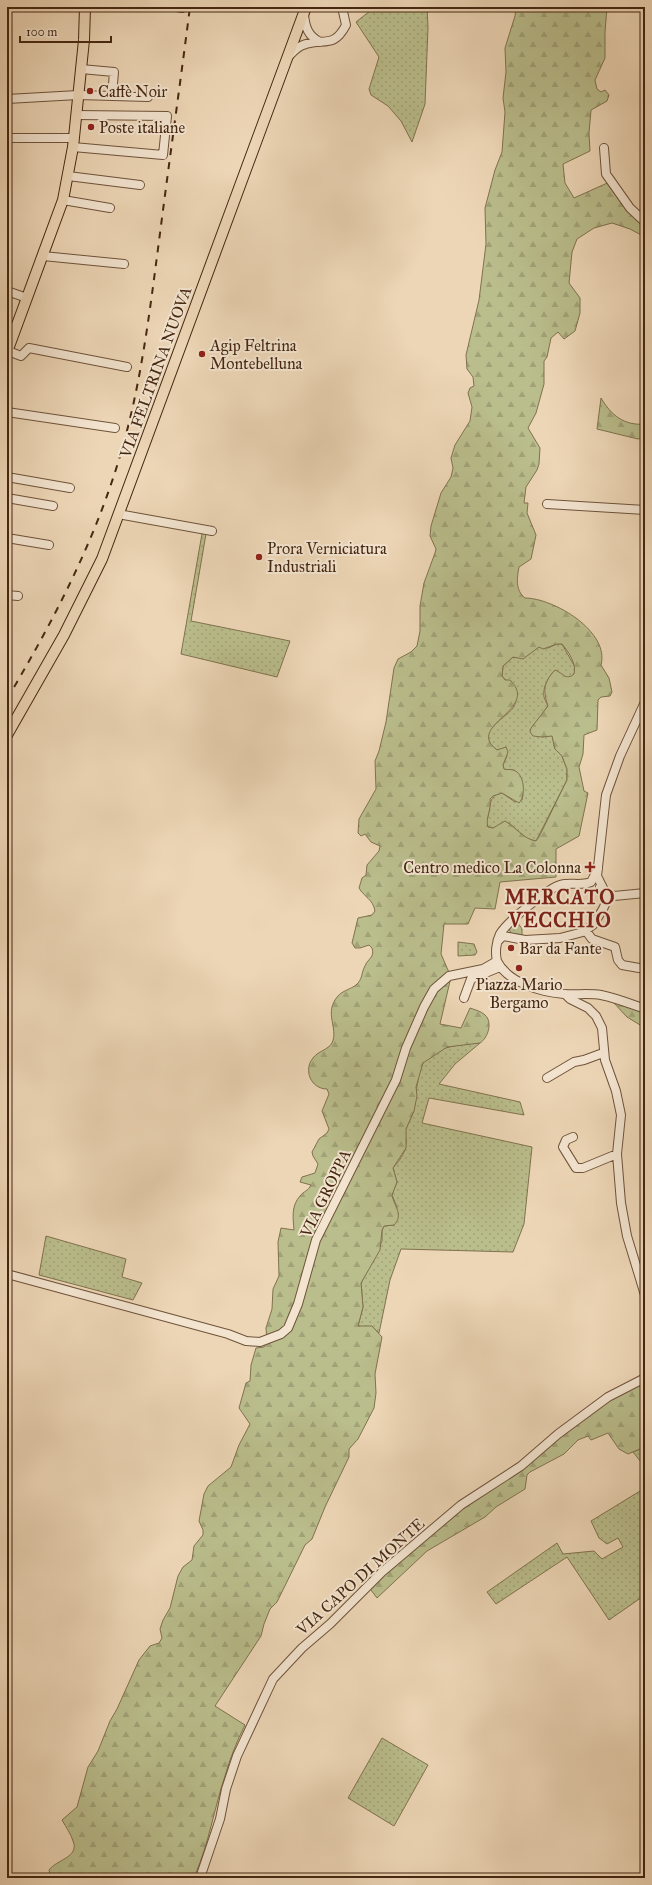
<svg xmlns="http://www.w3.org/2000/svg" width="652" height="1885" font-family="'IM FELL Great Primer',serif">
  <defs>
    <pattern id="grass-dots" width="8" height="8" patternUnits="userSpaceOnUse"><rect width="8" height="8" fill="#babd8c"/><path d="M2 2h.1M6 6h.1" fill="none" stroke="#a1a278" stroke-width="1.8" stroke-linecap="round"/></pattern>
    <pattern id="forest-firs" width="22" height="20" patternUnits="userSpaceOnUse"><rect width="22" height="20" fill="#babd8c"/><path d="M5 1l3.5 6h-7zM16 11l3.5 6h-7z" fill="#a1a278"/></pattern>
  </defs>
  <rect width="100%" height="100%" fill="#edd6b6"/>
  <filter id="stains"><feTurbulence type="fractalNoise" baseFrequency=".005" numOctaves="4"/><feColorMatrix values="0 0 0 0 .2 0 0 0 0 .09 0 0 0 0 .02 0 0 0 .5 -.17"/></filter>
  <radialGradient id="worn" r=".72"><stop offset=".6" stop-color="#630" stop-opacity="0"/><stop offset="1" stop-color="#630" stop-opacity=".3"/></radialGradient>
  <path fill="url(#grass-dots)" stroke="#80724e" d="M 370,7 L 427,7 L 428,27 L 425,104 L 412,142 L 401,121 L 388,106 L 371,95 L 369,89 L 379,57 L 356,22 L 370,11 Z
    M 203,528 L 207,528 L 191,621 L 290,641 L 277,677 L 181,654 Z
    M 557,644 L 562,644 L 576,669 C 574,675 572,677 566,678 L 555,670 C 549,676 542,688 544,697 C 545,700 547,704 548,706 L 537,721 L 542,737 L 552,735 L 555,749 L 562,756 L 567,769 L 567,780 L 536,841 L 527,839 L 509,823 L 493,828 L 488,827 L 486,822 C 492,810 486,795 502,793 L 515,802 L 522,800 L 523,795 L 513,770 L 504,770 L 503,765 L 507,756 L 505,748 L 497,750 C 473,732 504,720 513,708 C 516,704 516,698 517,693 L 502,676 L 503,666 L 513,657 L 523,658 L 539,647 L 548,648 Z
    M 516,920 L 522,929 L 522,939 C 515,936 510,936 509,927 Z
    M 458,942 L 474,944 L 477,952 L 475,955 L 458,956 Z
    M 480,1043 L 455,1064 L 439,1084 L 520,1102 L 524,1115 L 429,1098 L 422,1123 L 532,1147 L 524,1224 L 513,1252 L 401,1249 L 390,1280 L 379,1333 C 372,1325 366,1328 358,1326 L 363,1307 L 361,1283 L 382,1241 L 382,1230 L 384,1226 L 394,1225 L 397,1207 L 392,1195 L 397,1182 L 393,1168 C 399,1161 405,1154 406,1144 C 407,1139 404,1134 406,1129 C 408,1122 413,1116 414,1109 C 417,1095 416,1081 421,1067 C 427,1048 463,1043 480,1043 Z
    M 46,1236 L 126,1259 L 122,1277 L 142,1283 L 133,1300 L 39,1275 Z
    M 645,1447 L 645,1467 L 633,1452 Z
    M 645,1488 L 645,1595 L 609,1620 L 567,1557 L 496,1604 L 487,1592 L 557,1543 L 563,1554 L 594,1551 L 602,1559 L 623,1547 L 618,1538 L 607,1544 L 599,1538 L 591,1521 Z
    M 382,1738 L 428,1765 L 394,1826 L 348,1798 Z"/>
  <path fill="url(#forest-firs)" stroke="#80724e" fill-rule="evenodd" d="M 516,7 L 607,7 L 605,32 L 605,58 L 595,80 L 597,89 L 601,92 L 605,90 L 609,95 L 607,101 L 591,110 L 589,133 L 590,151 L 563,164 L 565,183 L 574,198 L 614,180 L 631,206 L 645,218 L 645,237 L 630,229 L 612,223 L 594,228 L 577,239 L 572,252 L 569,283 L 580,298 L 580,313 L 575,331 L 564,339 L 558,332 L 551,338 L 547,357 L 544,361 L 544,384 L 536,413 L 528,428 L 540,448 L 539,464 L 537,470 L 526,487 L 524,503 L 528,503 L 527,513 L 536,535 L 531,559 L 519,567 C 517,578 515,590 525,598 C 553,598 610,631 601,665 L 609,678 L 612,692 L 610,696 L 601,697 L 598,700 L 597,730 L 584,735 L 583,754 L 579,767 L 584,791 L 588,793 L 579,836 L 556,849 L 556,877 L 500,882 L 495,909 L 475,908 L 468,924 L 444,924 L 441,954 L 451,977 L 440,1024 L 461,1028 L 470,1008 C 475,1010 481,1011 485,1015 C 493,1022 488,1038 480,1043 L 447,1047 L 423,1063 L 416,1087 L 417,1096 L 414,1111 L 406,1129 L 406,1148 L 393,1168 L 397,1182 L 392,1195 C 394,1206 404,1215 394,1225 L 384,1226 L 382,1230 L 380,1250 L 361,1283 L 363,1307 L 358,1326 L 372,1326 L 382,1337 L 375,1374 L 376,1393 L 374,1408 L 358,1439 L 349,1449 L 349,1457 L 325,1507 L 312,1539 L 305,1545 L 277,1602 L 270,1609 L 264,1624 L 261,1636 L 215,1706 L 245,1725 C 237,1741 230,1758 225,1776 C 214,1809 209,1843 195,1875 L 193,1878 L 51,1878 L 49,1870 C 56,1860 80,1857 73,1841 C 71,1834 66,1827 62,1820 L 77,1807 L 88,1767 L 98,1751 L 110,1721 L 117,1709 L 139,1660 L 150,1646 L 159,1643 L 162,1638 L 160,1629 L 163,1620 L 170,1608 L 178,1576 L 183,1567 L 192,1560 L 194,1546 L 203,1535 L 203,1530 L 199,1521 L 204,1494 L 208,1486 L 231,1467 L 239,1445 L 250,1424 L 239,1408 L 246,1383 L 250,1381 L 251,1365 L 256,1348 L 264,1347 L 267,1342 L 266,1328 L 272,1309 L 273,1289 L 279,1276 L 278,1242 L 281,1228 L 294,1230 C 293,1218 291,1206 300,1196 C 304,1191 308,1191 311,1185 L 300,1182 L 302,1177 L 315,1173 L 318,1164 L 313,1156 L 312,1152 L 319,1139 L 327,1133 L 329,1129 L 322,1111 L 329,1094 L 327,1089 C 311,1089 303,1070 313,1058 C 318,1051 328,1050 332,1043 C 339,1028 323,1013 338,996 C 342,991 351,989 356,985 C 363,979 361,973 365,966 C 368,958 375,958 372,948 L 369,945 L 360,948 L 355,948 L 352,943 L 358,918 L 372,915 L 375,911 C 373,899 364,897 359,888 L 362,878 L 366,875 L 367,865 L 379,851 L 380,846 L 371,842 L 365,834 L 361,836 L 358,833 L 359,819 L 376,789 L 375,761 L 379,751 L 386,722 L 394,668 L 398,659 L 411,652 L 417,646 L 420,631 L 420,606 L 424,583 L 435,553 L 436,549 L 430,536 L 431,526 L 441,493 L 451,477 L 453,468 L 451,458 L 455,445 L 470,421 L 472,407 L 468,393 L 470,388 L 474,386 L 473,377 L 467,369 L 466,355 L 479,300 L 486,244 L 485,208 L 495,170 L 502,152 L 505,112 L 503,98 L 506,72 L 505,48 L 515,16 ZM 557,644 L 562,644 C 568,651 577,664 574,674 C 566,681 563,673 555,670 C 543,683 543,691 548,706 L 531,728 L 530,732 L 533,736 L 542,737 L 552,736 L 555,749 L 562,756 L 567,769 L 567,780 L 539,837 L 536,841 C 523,839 516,827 505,821 L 493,828 L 488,827 C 485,818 492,809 490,799 L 493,796 L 502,793 L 519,803 C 526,796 525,773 513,770 C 511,769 506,770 504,769 L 503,765 L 508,752 L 506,747 L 497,750 C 464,725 541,710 510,680 L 505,680 L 502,676 L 503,666 L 513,657 L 523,659 L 539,647 L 543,649 Z
    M 601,398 C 611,415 624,426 645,424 L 645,437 L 638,439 L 597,429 Z
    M 613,1002 L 645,1012 L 645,1028 L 627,1017 Z
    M 645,1378 L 645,1447 L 628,1454 L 619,1449 L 608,1433 L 591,1440 L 588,1436 L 578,1440 L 564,1454 L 530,1472 L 527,1475 L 525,1489 L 496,1507 L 485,1517 L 427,1551 L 377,1598 L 368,1586 L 402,1556 L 564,1429 Z"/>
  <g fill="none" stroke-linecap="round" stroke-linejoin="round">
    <g stroke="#6f533a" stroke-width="10">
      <path id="minor" d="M 177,7 L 182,8
        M 304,14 C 305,27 308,36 320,42
        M 288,57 C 293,52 297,47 303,45 C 323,37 333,50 346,25 L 342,7
        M 81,69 L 114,72 L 112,96
        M 7,99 L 78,95 L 148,97
        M 7,138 L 74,138
        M 73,147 L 163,155 L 167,116 L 76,115
        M 604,148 L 606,174 L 630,208 L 645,222
        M 68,176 L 140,185
        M 63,200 L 110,208
        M 43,256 L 124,264
        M 7,291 L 27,298
        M 8,351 L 21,356 L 29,348 L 127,367
        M 7,412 L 115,428
        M 7,477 L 70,488
        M 7,498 L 53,506
        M 547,504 L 645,510
        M 118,514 L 212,531
        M 7,538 L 49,545
        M 7,595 L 18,596
        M 604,890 L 597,876 L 606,795 L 620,756 L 645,702
        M 605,891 L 614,896 L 645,893
        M 586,931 L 592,939 L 615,947 L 618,960 L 622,965 L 645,969
        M 498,941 L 503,936 L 525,940 L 560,938 L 583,932 L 593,925 L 603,909 L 607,900 L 607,894 L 600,887
        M 497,961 C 508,983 541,992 564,994 C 576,995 589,993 601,995 C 616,998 631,1004 645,1009
        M 565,994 L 570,999 L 588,1008 L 596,1016 L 602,1028 L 605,1060 L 616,1091 L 621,1115 L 617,1154 L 621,1203 L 627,1236 L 645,1295
        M 464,998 L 471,979 L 500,967
        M 547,1078 L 574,1062 L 584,1060 L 603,1053
        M 573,1137 L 566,1140 L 563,1147 L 576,1168 L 583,1168 L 617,1154
        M 7,1274 L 228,1334 L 246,1341 L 260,1342 L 281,1334 L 288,1328 L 298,1304 L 316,1240 L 396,1080 L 406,1048 L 424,1007 L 434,989 L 449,976 L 483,969 L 497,961 C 495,953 496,942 500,934 C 507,922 547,889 560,885 C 570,882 581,886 591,882 L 598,869
        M 200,1878 L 220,1819 L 226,1789 L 237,1756 L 273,1679 L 302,1648 L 330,1624 L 382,1572 L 461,1505 L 521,1466 L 558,1434 L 608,1397 L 645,1378"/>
    </g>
    <g stroke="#452711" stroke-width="12">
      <path id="major" d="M 7,352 L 63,200 L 73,147 L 84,40 L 85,7
        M 7,735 L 64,635 L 102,559 L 306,7"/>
    </g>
    <use href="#minor" stroke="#f3e4d0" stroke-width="8"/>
    <use href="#major" stroke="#edd6b6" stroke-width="10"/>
    <path stroke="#452711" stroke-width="2" stroke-dasharray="7 7" stroke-linecap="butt" d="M 7,699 C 51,625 91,549 117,466 C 140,393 149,317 159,241 C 169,163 180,85 190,7"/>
  </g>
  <g fill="#8f2418" stroke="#f3e4d0" stroke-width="1.5">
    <circle cx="90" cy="91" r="4"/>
    <circle cx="91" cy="127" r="4"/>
    <circle cx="202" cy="354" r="4"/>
    <circle cx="259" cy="557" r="4"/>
    <path d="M588 861h4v4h4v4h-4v4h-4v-4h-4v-4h4z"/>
    <circle cx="511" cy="948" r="4"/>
    <circle cx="519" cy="968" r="4"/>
  </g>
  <g text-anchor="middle" stroke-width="4" stroke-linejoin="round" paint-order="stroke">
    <g font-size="16" fill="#452711" stroke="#f3e4d0" text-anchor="start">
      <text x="98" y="97">Caffè Noir</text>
      <text x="99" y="133">Poste italiane</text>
      <text x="210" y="351">Agip Feltrina<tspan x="210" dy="18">Montebelluna</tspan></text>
      <text x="267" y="554">Prora Verniciatura<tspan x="267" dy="18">Industriali</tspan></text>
      <text x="581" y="873" text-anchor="end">Centro medico La Colonna</text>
      <text x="519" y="954">Bar da Fante</text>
      <text x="519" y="990" text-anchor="middle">Piazza Mario<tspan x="519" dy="18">Bergamo</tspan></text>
    </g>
    <g font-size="16" fill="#452711" stroke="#f3e4d0">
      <text transform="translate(155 372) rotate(-70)" y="6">VIA FELTRINA NUOVA</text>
      <text transform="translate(325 1193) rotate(-64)" y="6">VIA GROPPA</text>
      <text transform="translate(360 1576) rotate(-42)" y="6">VIA CAPO DI MONTE</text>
    </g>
    <g font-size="20" font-weight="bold" letter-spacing="1" fill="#7a1f14" stroke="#f3e4d0">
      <text x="560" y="904">MERCATO<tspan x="560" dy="23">VECCHIO</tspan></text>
    </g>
  </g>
  <rect width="652" height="1885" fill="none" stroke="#edd6b6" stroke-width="24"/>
  <rect x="8" y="8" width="636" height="1869" fill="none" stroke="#452711" stroke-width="2"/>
  <rect x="12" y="12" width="628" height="1861" fill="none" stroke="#452711"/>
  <path d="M20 36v6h91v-6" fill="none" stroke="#452711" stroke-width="2"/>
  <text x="26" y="36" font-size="12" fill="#452711" stroke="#f3e4d0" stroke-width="3" paint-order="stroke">100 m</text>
  <rect width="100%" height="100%" filter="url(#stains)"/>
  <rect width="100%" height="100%" fill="url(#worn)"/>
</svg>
